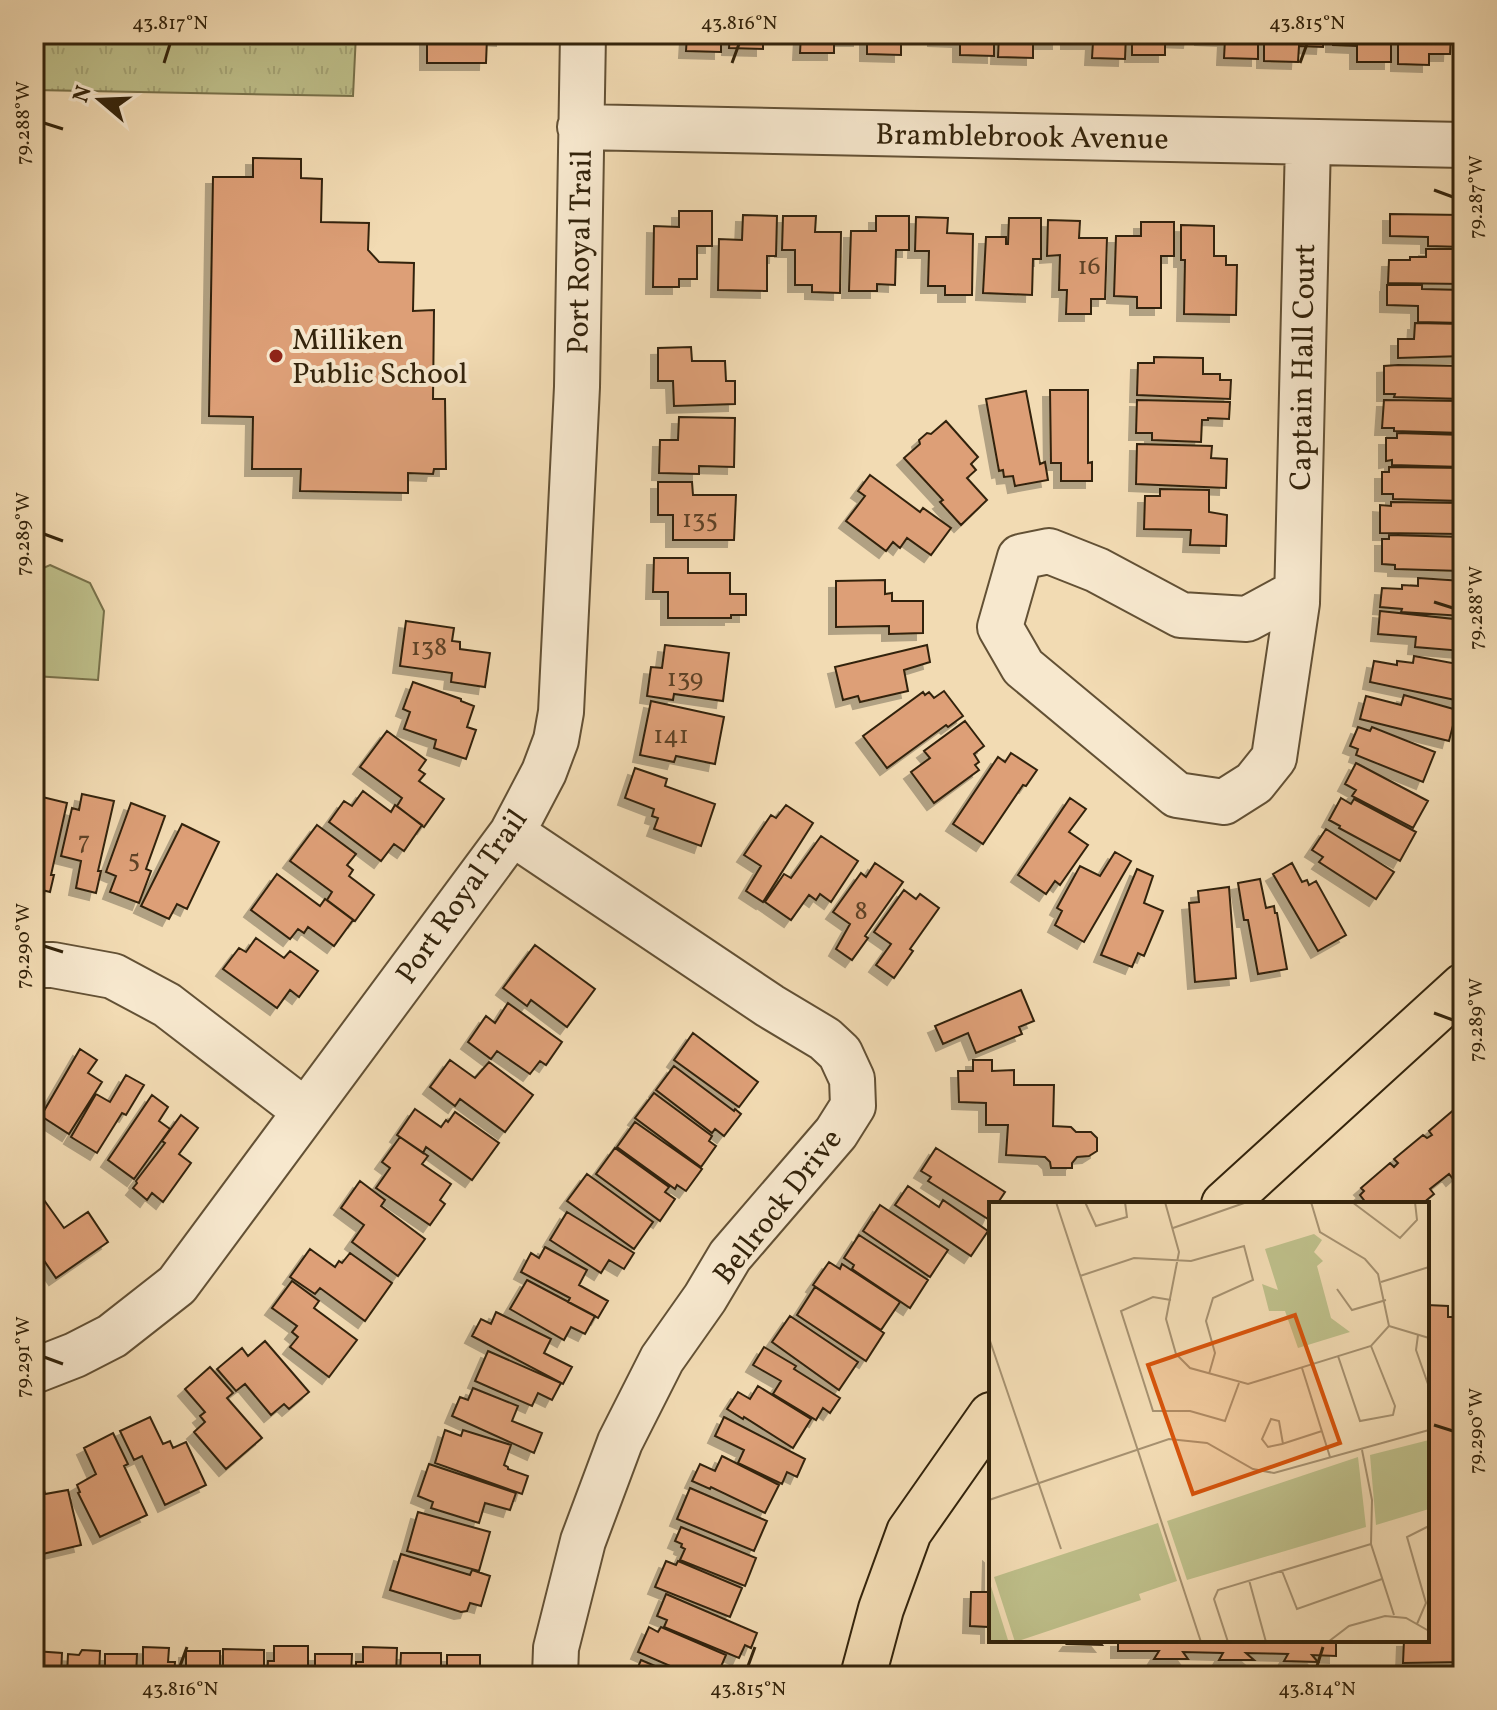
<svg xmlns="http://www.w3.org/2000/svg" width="1497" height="1710" font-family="Vollkorn,serif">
  <defs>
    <pattern id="park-tufts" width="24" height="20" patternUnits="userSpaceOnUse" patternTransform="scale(2)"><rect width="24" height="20" fill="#bebf8a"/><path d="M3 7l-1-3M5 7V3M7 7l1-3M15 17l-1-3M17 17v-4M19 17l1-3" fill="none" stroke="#a4a476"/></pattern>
    <filter id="shadow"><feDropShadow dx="-7" dy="7" stdDeviation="0" flood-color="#0004"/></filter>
  </defs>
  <rect width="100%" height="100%" fill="#f2dbb3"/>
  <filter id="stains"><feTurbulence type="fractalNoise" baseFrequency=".0025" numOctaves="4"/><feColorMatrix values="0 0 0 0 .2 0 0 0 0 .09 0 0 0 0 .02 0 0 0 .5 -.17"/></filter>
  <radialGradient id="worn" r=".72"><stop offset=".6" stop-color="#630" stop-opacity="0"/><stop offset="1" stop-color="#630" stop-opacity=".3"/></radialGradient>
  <path fill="url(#park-tufts)" stroke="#78714a" stroke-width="2" d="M 34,34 L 356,34 L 353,96 L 34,90 Z"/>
  <path fill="#bebf8a" stroke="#78714a" stroke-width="2" d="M 50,565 L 90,583 L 104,611 L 98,680 L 34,676 L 34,572 Z"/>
  <path fill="#dd9f77" stroke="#33230b" stroke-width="2" filter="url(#shadow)" d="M 435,34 L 503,34 L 503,39 L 487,38 L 486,63 L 427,63 L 427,36 Z
    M 667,34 L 721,34 L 721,52 L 686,51 L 687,35 Z
    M 730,34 L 763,34 L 763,49 L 729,48 Z
    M 801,34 L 860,34 L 860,39 L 834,39 L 834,53 L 800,53 Z
    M 867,34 L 923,34 L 901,35 L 901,55 L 867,54 Z
    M 935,34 L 994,34 L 994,56 L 960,55 L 960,40 L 935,39 Z
    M 999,34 L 1059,34 L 1059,42 L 1033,42 L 1033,58 L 998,57 Z
    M 1068,34 L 1126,34 L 1125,59 L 1092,58 L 1093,42 L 1068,42 Z
    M 1132,34 L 1191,34 L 1190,41 L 1165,40 L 1165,55 L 1132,55 Z
    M 1202,34 L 1258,34 L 1258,59 L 1224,58 L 1225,39 L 1202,38 Z
    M 1264,34 L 1324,34 L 1323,47 L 1299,46 L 1298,62 L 1264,61 Z
    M 1333,34 L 1391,34 L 1391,62 L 1357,62 L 1357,46 L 1333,45 Z
    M 1398,34 L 1451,34 L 1450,54 L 1429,54 L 1429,65 L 1398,64 Z
    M 253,158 L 301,159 L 301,178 L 322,179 L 321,222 L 369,223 L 368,250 L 379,262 L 414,263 L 413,311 L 434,310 L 433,399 L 445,399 L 446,469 L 434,469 L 433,474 L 408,473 L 408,493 L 300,491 L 301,469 L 252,469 L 253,417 L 209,416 L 213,177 L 253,177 Z
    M 679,211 L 712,211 L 712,246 L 697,246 L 697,279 L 679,279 L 679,287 L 653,287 L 654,226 L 679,227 Z
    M 1390,214 L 1463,215 L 1463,247 L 1428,246 L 1428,237 L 1390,236 Z
    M 743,215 L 777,216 L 776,256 L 767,256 L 767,291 L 718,290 L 719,239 L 742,240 Z
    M 783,216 L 816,216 L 815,232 L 841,232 L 840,293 L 812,292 L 812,285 L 795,285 L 795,250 L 782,250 Z
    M 876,216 L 909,216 L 909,250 L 896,250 L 895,285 L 877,284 L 877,291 L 849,291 L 851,231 L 876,231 Z
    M 916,217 L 948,218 L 947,233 L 973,234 L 972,295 L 945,295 L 945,286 L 928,286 L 929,251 L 915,251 Z
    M 1009,218 L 1041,218 L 1041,259 L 1033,259 L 1032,295 L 983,293 L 986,237 L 1006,237 L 1006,244 L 1008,244 Z
    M 1048,220 L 1080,221 L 1079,238 L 1107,238 L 1105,299 L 1091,299 L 1091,314 L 1066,314 L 1067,290 L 1059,290 L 1060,255 L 1047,256 Z
    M 1141,222 L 1174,222 L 1174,256 L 1161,256 L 1161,308 L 1137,308 L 1137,297 L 1114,296 L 1116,236 L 1141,236 Z
    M 1181,225 L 1214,226 L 1214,256 L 1226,256 L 1226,265 L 1237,265 L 1236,315 L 1184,314 L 1185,260 L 1181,260 Z
    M 1426,249 L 1463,249 L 1463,284 L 1388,283 L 1389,260 L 1410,260 L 1410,257 L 1426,257 Z
    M 1387,285 L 1422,285 L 1422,289 L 1463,290 L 1463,323 L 1418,322 L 1418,306 L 1387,305 Z
    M 1415,323 L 1463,324 L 1463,356 L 1398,358 L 1398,339 L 1414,339 Z
    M 691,347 L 692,361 L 725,361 L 726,381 L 735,381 L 735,404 L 674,406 L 673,381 L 658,381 L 658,348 Z
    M 1154,357 L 1203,358 L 1203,374 L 1220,374 L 1220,380 L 1231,380 L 1230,399 L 1137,395 L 1138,363 L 1154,363 Z
    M 1398,365 L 1463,366 L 1463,399 L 1394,397 L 1395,394 L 1384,394 L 1384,366 Z
    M 1050,390 L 1088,390 L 1088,463 L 1092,462 L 1092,481 L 1061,481 L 1061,463 L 1051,463 Z
    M 1026,391 L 1040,464 L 1045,462 L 1048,480 L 1015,486 L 1013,476 L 1004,477 L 1003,470 L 999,471 L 986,399 Z
    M 1137,400 L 1230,402 L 1229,419 L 1208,418 L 1208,420 L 1202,420 L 1201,442 L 1152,440 L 1152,433 L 1136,433 Z
    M 1384,400 L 1463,401 L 1463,433 L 1394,431 L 1394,428 L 1382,428 Z
    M 679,417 L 735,418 L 734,467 L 699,466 L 699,474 L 659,473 L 660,440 L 678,440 Z
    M 946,421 L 978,457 L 971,464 L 976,470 L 967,478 L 987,500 L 961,525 L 940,502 L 943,500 L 904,458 L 920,444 L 919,440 L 927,433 L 931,434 Z
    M 1397,433 L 1463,435 L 1463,467 L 1392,465 L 1392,460 L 1386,461 L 1386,438 L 1397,438 Z
    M 1137,444 L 1212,446 L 1211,458 L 1227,459 L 1226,488 L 1136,484 Z
    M 1389,467 L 1463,468 L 1462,501 L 1393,499 L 1393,494 L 1382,494 L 1382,472 L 1389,472 Z
    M 870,475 L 920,512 L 923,508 L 951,528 L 931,555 L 907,538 L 900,548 L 893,542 L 886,551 L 846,521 L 865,496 L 858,491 Z
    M 658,482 L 692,482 L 693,495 L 736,495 L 734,540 L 673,540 L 673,515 L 658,515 Z
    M 1160,489 L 1209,490 L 1209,512 L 1227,515 L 1226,546 L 1190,545 L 1191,530 L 1144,529 L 1145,496 L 1160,496 Z
    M 1391,502 L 1462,503 L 1462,534 L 1380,533 L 1380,505 L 1391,506 Z
    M 1389,535 L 1462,537 L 1461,571 L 1395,569 L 1395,565 L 1382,564 L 1382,539 L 1389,539 Z
    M 654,558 L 688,558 L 688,573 L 730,573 L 730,594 L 746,594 L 746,615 L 731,615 L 731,618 L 668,618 L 668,592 L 653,592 Z
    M 1418,578 L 1463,581 L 1463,616 L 1401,612 L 1402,609 L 1380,607 L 1382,588 L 1402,589 L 1402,585 L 1418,586 Z
    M 885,580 L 885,594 L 892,593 L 892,601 L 923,601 L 923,633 L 889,634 L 889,626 L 836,627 L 836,581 Z
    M 1380,611 L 1463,620 L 1463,651 L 1415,647 L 1416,637 L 1378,634 Z
    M 406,621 L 454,628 L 452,641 L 460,642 L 460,649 L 490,653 L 485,687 L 451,682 L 452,673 L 400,666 Z
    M 665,645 L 729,653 L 723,701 L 674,694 L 673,700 L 647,696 L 651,667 L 662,668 Z
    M 927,645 L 930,662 L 904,670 L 908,691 L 860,702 L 858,696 L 843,700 L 835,667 Z
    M 1414,656 L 1463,665 L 1460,701 L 1370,682 L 1374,661 L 1397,665 L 1397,661 L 1413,663 Z
    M 413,682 L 461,699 L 461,701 L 474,706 L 467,727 L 476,730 L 466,759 L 434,748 L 436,740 L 404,729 L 410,712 L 403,709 Z
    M 944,691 L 963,716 L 948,727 L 946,725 L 887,768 L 863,736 L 923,692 L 925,695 L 929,692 L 934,698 Z
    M 1404,695 L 1457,710 L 1449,741 L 1360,719 L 1366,696 L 1401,705 Z
    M 651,701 L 724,717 L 715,764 L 676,756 L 674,762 L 640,755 Z
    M 965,721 L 984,746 L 974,754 L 979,762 L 975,765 L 979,770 L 934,803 L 911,772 L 930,758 L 924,751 Z
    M 1358,727 L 1370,731 L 1372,727 L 1435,752 L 1423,782 L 1356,755 L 1358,749 L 1350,746 Z
    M 387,731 L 426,760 L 419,770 L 425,774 L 419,781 L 444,799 L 424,827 L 397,806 L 402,798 L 360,767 Z
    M 1011,753 L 1037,770 L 1026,786 L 1023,785 L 983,844 L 953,824 L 998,757 L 1005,762 Z
    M 1356,763 L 1428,801 L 1413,828 L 1352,796 L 1356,790 L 1345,784 Z
    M 635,768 L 667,779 L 665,786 L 715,804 L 701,846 L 654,829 L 658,818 L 652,816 L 654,809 L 625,798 Z
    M 363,791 L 391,812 L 395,805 L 422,825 L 404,851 L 394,844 L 381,861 L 329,822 L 344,801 L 352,806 Z
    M 82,794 L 114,801 L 98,871 L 101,871 L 96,893 L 76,888 L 81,861 L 61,856 L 72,808 L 79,810 Z
    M 34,795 L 67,803 L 51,875 L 54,875 L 50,892 L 34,888 Z
    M 1070,798 L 1086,809 L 1069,832 L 1088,845 L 1060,885 L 1055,881 L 1046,894 L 1018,875 Z
    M 1341,798 L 1351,804 L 1354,799 L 1416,832 L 1400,861 L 1339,828 L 1340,826 L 1329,820 Z
    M 131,803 L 165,816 L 146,869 L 151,871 L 139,903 L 110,892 L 116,876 L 106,872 Z
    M 786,805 L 813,823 L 763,902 L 746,891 L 761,866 L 744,855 L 771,815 L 776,818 Z
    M 182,824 L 219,842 L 187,909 L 177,904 L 169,919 L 141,906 Z
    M 317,825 L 356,854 L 347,865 L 353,870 L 349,876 L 374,895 L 355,921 L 327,900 L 332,892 L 290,861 Z
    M 1326,829 L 1394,872 L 1376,899 L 1319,862 L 1323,857 L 1312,850 Z
    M 821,836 L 858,861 L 831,902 L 820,894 L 816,900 L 809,895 L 791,920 L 765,902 L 784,874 L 791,878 Z
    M 1115,852 L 1131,861 L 1084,942 L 1055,925 L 1062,911 L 1057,908 L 1080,866 L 1100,876 Z
    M 875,863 L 903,882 L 865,936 L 868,938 L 852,960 L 836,949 L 850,924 L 833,912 L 861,873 L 866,877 Z
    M 1292,863 L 1302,882 L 1307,880 L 1309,885 L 1316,881 L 1346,935 L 1318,951 L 1273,874 Z
    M 1137,869 L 1153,876 L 1144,903 L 1163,911 L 1144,956 L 1138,953 L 1132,967 L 1101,955 Z
    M 277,874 L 320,906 L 325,899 L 353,920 L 334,946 L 308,927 L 304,933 L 298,929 L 290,939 L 251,910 Z
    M 1260,879 L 1266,908 L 1274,906 L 1275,913 L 1277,913 L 1287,969 L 1258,974 L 1248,920 L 1244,920 L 1238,883 Z
    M 1229,887 L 1236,978 L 1195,982 L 1189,903 L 1199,902 L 1198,891 Z
    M 904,890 L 916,899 L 920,894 L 939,908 L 910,949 L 913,951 L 894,978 L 876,965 L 891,944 L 874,932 Z
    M 256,938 L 284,958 L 290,951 L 318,971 L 299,997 L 290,990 L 277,1008 L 223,969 L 239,948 L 246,952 Z
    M 535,945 L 595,989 L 567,1027 L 531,1000 L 527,1006 L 503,988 Z
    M 1021,990 L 1034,1021 L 1019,1027 L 1022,1034 L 976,1053 L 968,1033 L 943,1044 L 935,1026 Z
    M 508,1003 L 562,1042 L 546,1065 L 540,1061 L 530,1074 L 497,1051 L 491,1059 L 468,1042 L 486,1016 L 495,1023 Z
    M 693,1033 L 758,1082 L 739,1107 L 674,1060 Z
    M 80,1049 L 97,1060 L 88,1073 L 102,1082 L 69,1134 L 41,1116 Z
    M 450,1060 L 475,1078 L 489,1062 L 533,1095 L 505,1132 L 460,1099 L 455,1106 L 430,1087 Z
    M 973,1060 L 992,1060 L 992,1071 L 1014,1070 L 1014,1085 L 1054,1085 L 1053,1126 L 1071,1127 L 1076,1132 L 1091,1132 L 1097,1138 L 1097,1151 L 1089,1156 L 1077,1157 L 1072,1163 L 1072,1168 L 1051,1168 L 1050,1162 L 1045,1157 L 1006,1155 L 1008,1125 L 986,1125 L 986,1103 L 959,1102 L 958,1071 L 973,1071 Z
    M 674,1066 L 734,1111 L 735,1109 L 741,1114 L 724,1136 L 715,1129 L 712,1133 L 656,1090 Z
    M 126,1075 L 144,1085 L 126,1115 L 122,1113 L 97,1153 L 71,1137 L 96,1094 L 110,1102 Z
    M 654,1093 L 712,1136 L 709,1141 L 716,1146 L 701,1167 L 635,1118 Z
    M 152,1095 L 168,1107 L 159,1121 L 170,1129 L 134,1179 L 108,1160 Z
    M 1457,1107 L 1461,1111 L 1463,1110 L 1463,1170 L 1453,1179 L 1449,1174 L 1430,1189 L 1434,1194 L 1422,1204 L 1367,1204 L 1360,1195 L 1364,1191 L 1361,1188 L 1390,1163 L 1394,1167 L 1398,1163 L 1394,1159 L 1423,1135 L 1427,1138 L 1432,1135 L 1429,1131 Z
    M 415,1109 L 441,1127 L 446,1120 L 448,1122 L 455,1112 L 499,1143 L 472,1180 L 426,1147 L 423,1153 L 397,1135 Z
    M 181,1115 L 198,1128 L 179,1154 L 191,1163 L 163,1202 L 152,1193 L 147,1200 L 133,1188 L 137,1183 L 136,1181 L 165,1143 L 162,1141 Z
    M 635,1122 L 702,1169 L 686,1191 L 677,1185 L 675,1189 L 617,1147 Z
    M 400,1137 L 428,1156 L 422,1164 L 451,1184 L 440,1200 L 445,1204 L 430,1225 L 376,1188 L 390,1168 L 382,1162 Z
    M 615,1148 L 669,1187 L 665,1192 L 675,1199 L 660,1221 L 596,1174 Z
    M 936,1148 L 1005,1192 L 997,1204 L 991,1204 L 991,1213 L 988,1219 L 928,1181 L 931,1177 L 921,1171 Z
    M 587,1174 L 653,1222 L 634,1249 L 567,1201 Z
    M 360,1181 L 385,1200 L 381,1206 L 425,1239 L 398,1276 L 352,1242 L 364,1225 L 341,1208 Z
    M 908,1186 L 939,1207 L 943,1200 L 988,1231 L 971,1256 L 895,1205 Z
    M 39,1193 L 64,1228 L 88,1212 L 108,1242 L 56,1278 L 34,1246 L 34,1197 Z
    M 880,1205 L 948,1250 L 930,1277 L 863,1231 Z
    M 567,1212 L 634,1253 L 624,1269 L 609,1260 L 601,1273 L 550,1240 Z
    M 859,1235 L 928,1280 L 910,1308 L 852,1269 L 854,1265 L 844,1258 Z
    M 545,1247 L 587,1270 L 579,1285 L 608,1301 L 598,1318 L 568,1302 L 570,1298 L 521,1272 L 531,1253 L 539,1258 Z
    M 310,1249 L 335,1267 L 339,1261 L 342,1263 L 350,1253 L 392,1283 L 365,1321 L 320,1288 L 315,1294 L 290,1277 Z
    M 829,1262 L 840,1269 L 842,1264 L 900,1302 L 881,1330 L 813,1285 Z
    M 527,1280 L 595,1316 L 585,1334 L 571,1327 L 564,1340 L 510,1309 Z
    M 292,1281 L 319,1301 L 314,1308 L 357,1340 L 329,1377 L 290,1347 L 298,1337 L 292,1332 L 297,1326 L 272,1308 Z
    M 815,1287 L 884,1333 L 866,1361 L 797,1315 Z
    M 1427,1305 L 1448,1306 L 1448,1317 L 1463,1317 L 1463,1662 L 1403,1663 L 1404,1640 L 1427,1640 Z
    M 496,1312 L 551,1339 L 544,1353 L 572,1367 L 563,1384 L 472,1336 L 481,1319 L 491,1324 Z
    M 790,1316 L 858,1362 L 839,1390 L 772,1342 Z
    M 265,1341 L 309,1392 L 289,1409 L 284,1404 L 271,1415 L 245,1384 L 236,1391 L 217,1369 L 242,1348 L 248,1356 Z
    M 764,1347 L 796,1366 L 794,1369 L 840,1398 L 830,1413 L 823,1408 L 816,1420 L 773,1394 L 781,1381 L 753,1365 Z
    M 488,1351 L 561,1383 L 552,1400 L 538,1393 L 532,1406 L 475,1381 Z
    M 210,1367 L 233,1393 L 227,1398 L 262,1438 L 226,1469 L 194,1432 L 205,1422 L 200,1416 L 205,1412 L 185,1389 Z
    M 758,1386 L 811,1419 L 793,1448 L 744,1417 L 743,1419 L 727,1409 L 738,1392 L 750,1399 Z
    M 473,1388 L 518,1406 L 512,1421 L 542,1433 L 534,1453 L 452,1416 L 460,1397 L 468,1400 Z
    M 150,1417 L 163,1444 L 170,1441 L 173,1448 L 186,1442 L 206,1485 L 165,1505 L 142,1456 L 134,1460 L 120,1431 Z
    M 724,1417 L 805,1459 L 797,1477 L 787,1472 L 782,1484 L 738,1463 L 744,1450 L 715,1436 Z
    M 445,1430 L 461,1436 L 463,1430 L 511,1445 L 504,1465 L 508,1467 L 508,1469 L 528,1476 L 522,1494 L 435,1463 Z
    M 113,1433 L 128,1464 L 124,1466 L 147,1515 L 100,1537 L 78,1493 L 80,1492 L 77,1485 L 96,1474 L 84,1448 Z
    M 722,1456 L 779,1485 L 765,1513 L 711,1487 L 710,1489 L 692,1481 L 700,1464 L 715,1471 Z
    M 38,1464 L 45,1494 L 68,1490 L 81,1545 L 34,1556 L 34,1465 Z
    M 429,1464 L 516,1493 L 510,1510 L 485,1503 L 479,1523 L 431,1508 L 433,1502 L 418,1496 Z
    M 690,1488 L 767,1521 L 754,1551 L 677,1519 Z
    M 418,1512 L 490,1532 L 479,1571 L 407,1551 Z
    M 681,1527 L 756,1558 L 745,1586 L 680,1560 L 685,1549 L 681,1547 L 682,1544 L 675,1541 Z
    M 401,1554 L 470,1575 L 472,1570 L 490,1576 L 481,1606 L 470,1603 L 467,1611 L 461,1612 L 390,1590 Z
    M 990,1555 L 991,1556 L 991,1636 L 988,1636 L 988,1627 L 970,1626 L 971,1592 L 989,1592 Z
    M 666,1561 L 676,1565 L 678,1561 L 742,1588 L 730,1617 L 655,1587 Z
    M 666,1594 L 757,1633 L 751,1648 L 745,1645 L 739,1658 L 664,1627 L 667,1620 L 657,1616 Z
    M 649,1627 L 658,1632 L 661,1627 L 726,1655 L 717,1676 L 693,1676 L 638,1652 Z
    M 1070,1640 L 1098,1640 L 1102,1645 L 1067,1644 Z
    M 1118,1640 L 1336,1640 L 1336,1656 L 1312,1655 L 1318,1662 L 1284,1661 L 1288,1654 L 1246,1653 L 1254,1660 L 1219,1660 L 1223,1653 L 1183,1652 L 1188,1659 L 1154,1659 L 1159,1651 L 1118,1651 Z
    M 274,1646 L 308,1646 L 308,1676 L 267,1676 L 268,1661 L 274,1661 Z
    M 143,1647 L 169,1648 L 168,1662 L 175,1662 L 174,1676 L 143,1676 Z
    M 363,1647 L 397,1648 L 396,1676 L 356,1676 L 356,1662 L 363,1662 Z
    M 223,1649 L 264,1650 L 264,1676 L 223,1676 Z
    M 82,1650 L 100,1651 L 99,1676 L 67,1676 L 68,1654 L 79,1655 Z
    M 34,1651 L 62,1653 L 61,1676 L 34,1676 Z
    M 186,1651 L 220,1651 L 220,1676 L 180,1676 L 180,1667 L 186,1667 Z
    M 401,1653 L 441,1653 L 441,1676 L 400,1676 Z
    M 105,1654 L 137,1654 L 136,1676 L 105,1676 Z
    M 315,1654 L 352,1654 L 351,1676 L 315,1676 Z
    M 447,1655 L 480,1655 L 480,1671 L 487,1671 L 487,1676 L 447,1676 Z
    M 641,1660 L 655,1666 L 679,1676 L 634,1676 Z"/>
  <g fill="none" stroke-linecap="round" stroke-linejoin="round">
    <g stroke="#635135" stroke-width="48">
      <path id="minor" d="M 580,127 L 1463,145
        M 1297,592 L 1247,619 L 1181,615 L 1097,570 L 1049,551 L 1020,557 L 1000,627 L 1023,667 L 1177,795 L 1224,802 L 1254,783 L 1274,758 L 1297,603 L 1308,142
        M 512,833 L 770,1006 L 825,1039 L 840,1053 L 852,1079 L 853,1106 L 836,1133 L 730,1256 L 705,1298 L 662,1359 L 620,1442 L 583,1541 L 556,1648 L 555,1676
        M 34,965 L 53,965 L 113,976 L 167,1005 L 305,1111
        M 34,1371 L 75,1355 L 112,1336 L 177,1285 L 512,833 L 544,772 L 556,740 L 561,712 L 577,387 L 583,34"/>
    </g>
    <g stroke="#33230b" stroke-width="48">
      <path id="major" d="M 1224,1204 L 1463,986
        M 863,1676 L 881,1609 L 909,1532 L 991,1415"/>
    </g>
    <use href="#minor" stroke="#f7e8ce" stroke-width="44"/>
    <use href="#major" stroke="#f2dbb3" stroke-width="44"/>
  </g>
  <path fill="none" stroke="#33230b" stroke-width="3" d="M 164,63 L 170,44M 732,63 L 739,44M 1300,63 L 1307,44M 44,123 L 63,129M 1434,190 L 1453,197M 44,534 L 63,541M 1434,602 L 1453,608M 44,946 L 63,952M 1434,1013 L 1453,1020M 44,1357 L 63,1364M 1434,1425 L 1453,1431M 180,1666 L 187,1647M 748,1666 L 755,1647M 1317,1666 L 1323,1647"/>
  <circle fill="#8f2418" stroke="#f7e8ce" stroke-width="3" cx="276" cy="356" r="8"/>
  <g text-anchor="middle" stroke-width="8" stroke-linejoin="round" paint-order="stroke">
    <g font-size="26" fill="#5e4226">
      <text x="1089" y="274">16</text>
      <text x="700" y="527">135</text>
      <text x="429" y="655">138</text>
      <text x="685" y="686">139</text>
      <text x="671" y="743">141</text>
      <text x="84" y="849">7</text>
      <text x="134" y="867">5</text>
      <text x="861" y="919">8</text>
    </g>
    <g font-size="30" fill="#33230b" stroke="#f7e8ce">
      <text transform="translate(1022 136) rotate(1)" y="10">Bramblebrook Avenue</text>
      <text transform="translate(579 252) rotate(-89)" y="10">Port Royal Trail</text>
      <text transform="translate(1302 367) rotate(-89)" y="10">Captain Hall Court</text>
      <text transform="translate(461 896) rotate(-55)" y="10">Port Royal Trail</text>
      <text transform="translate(777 1206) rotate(-52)" y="10">Bellrock Drive</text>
    </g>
    <g font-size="30" fill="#33230b" stroke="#f7e8ce" text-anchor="start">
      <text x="292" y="349">Milliken<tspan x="292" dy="34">Public School</tspan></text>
    </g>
  </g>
  <g transform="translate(989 1202)">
    <rect width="440" height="440" fill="#f2dbb3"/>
    <path d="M 440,238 L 440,307 L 387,323 L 381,253 ZM 369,255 L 377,325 L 198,378 L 178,319 ZM 169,321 L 188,379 L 150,392 L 152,398 L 26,440 L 5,375 ZM 0,378 L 19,438 L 14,440 L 0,440 Z" fill="#bebf8a"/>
    <path d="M 325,32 L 333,38 L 325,50 L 334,59 L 328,64 L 342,116 L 361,130 L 309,146 L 296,109 L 280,109 L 273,82 L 289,88 L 276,47 Z" fill="#bebf8a"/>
    <path fill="none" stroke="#a69170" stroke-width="2" d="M 67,0 L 212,440M 96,0 L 107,24 L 138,15 L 136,0M 176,0 L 190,50 L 177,117 L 187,152 L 201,166 L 259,182 L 382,144 L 400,124 L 389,72 L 376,57 L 331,30 L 322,0M 363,0 L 411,36 L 428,18 L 426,0M 184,26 L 258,0M 91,74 L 145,56 L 202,59 L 255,44 L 264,78 L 224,96 L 217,119 L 226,151 L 220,172M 392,80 L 440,65M 348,87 L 363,108 L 397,98M 182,98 L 164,95 L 132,109 L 164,209 L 201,209 L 236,219 L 250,181M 400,124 L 440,136M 429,133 L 427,148 L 440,185M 0,136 L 72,347M 349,154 L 371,219 L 404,213 L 406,204 L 382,144M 313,166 L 341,255M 294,242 L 290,219 L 282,217 L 273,237 L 279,245 L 293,242 L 333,229M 373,248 L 383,298 L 382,342 L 405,413M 0,298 L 180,237 L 218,241 L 264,267 L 285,271 L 440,228M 293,369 L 308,407 L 393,377M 260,378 L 277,440M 428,422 L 437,401 L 418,335 L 440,324M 239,440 L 225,397 L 229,388 L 382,342M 339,440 L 360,424 L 396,414 L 417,416 L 440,429"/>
    <path fill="#d6540c" fill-opacity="0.15" stroke="#d6540c" stroke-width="4" d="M 306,113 L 351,241 L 204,292 L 159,163 Z"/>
    <rect width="440" height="440" fill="none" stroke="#33230b" stroke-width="4"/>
  </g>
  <rect width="1497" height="1710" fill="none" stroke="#f2dbb3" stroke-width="88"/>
  <g transform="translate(100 100) rotate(289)" stroke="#f7e8ce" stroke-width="6" paint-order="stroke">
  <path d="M0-6L14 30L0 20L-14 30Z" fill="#33230b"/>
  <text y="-12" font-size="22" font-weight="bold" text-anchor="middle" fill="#33230b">N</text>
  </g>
  <rect x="44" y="44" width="1409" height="1622" fill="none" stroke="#33230b" stroke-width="3"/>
  <g font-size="20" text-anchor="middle" fill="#33230b">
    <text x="170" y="29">43.817°N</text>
    <text x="739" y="29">43.816°N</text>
    <text x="1307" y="29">43.815°N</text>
    <text transform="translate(22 123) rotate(-90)" y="7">79.288°W</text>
    <text transform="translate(1475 197) rotate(-90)" y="7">79.287°W</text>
    <text transform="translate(22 534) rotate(-90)" y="7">79.289°W</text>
    <text transform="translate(1475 608) rotate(-90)" y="7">79.288°W</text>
    <text transform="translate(22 946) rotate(-90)" y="7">79.290°W</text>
    <text transform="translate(1475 1020) rotate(-90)" y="7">79.289°W</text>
    <text transform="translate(22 1357) rotate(-90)" y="7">79.291°W</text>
    <text transform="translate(1475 1431) rotate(-90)" y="7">79.290°W</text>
    <text x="180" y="1695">43.816°N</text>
    <text x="748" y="1695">43.815°N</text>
    <text x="1317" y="1695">43.814°N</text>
  </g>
  <rect width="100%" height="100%" filter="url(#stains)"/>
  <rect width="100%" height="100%" fill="url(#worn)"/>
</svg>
